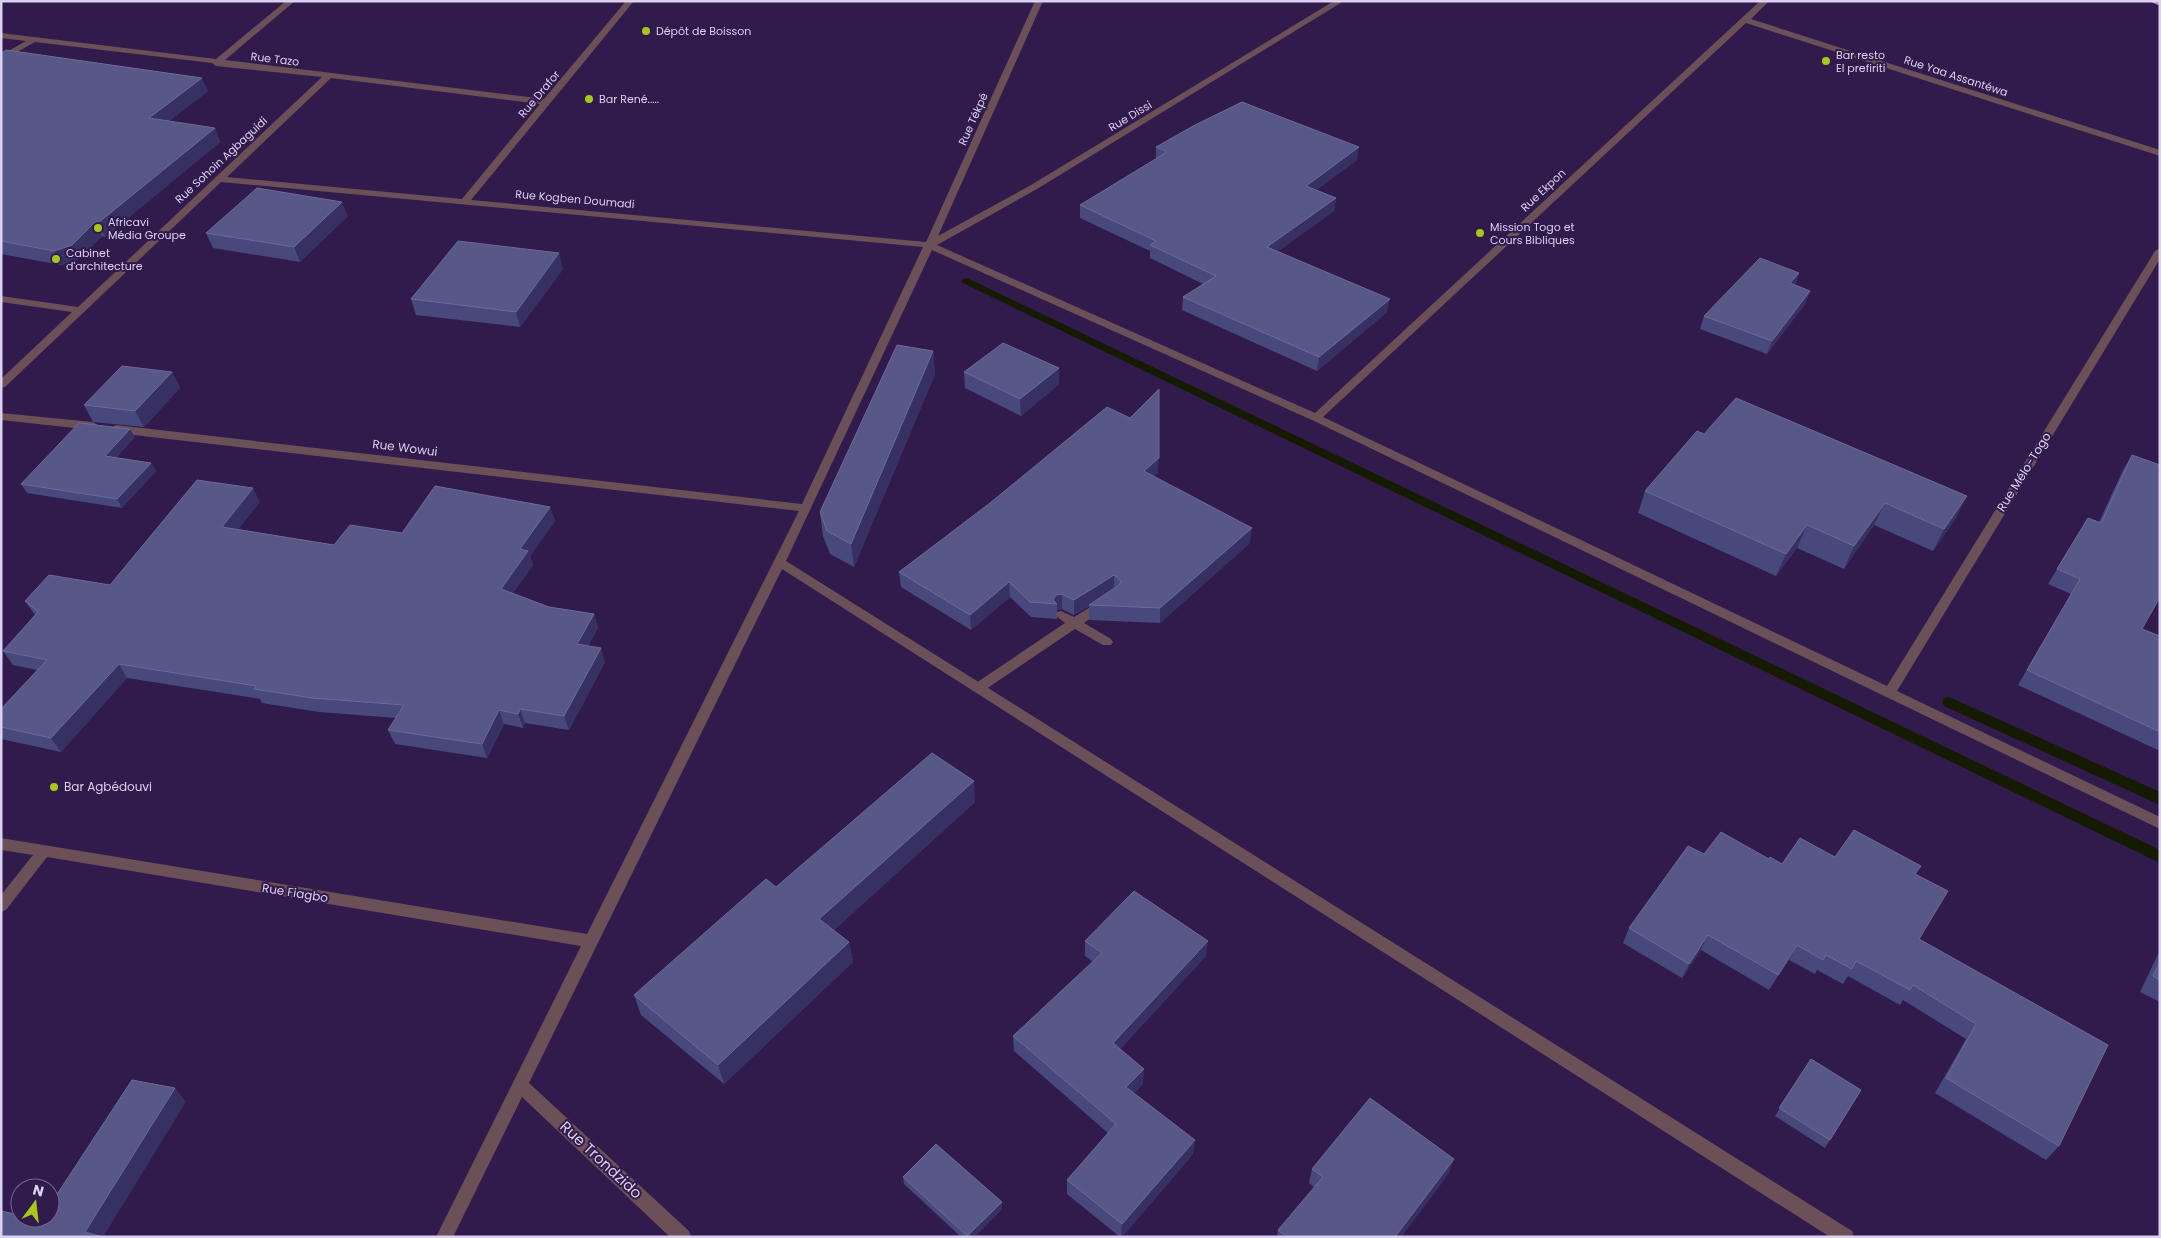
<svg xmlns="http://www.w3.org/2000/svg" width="2161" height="1238" font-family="Poppins,sans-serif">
  <rect width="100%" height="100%" fill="#301b4c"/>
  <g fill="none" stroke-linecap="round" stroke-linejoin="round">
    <path fill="#151b00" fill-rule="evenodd" d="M 967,278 L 2160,850 L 2160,863 L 963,283 L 961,281 L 963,279 Z
      M 1949,697 L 2160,792 L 2160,805 L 1944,706 L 1942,702 L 1944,698 Z"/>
    <path fill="#6c5058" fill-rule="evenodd" d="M 1102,600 L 1108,604 L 1106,607 L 1084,623 L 1111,639 L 1113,642 L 1111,645 L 1103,645 L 1075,629 L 983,691 L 973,691 L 971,688 L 973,685 L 1065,623 L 1055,615 L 1057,612 L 1061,611 L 1074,617 Z"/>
    <path fill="#6c5058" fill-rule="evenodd" d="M 286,1 L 295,1 L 225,60 L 544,99 L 626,1 L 634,1 L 471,200 L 926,242 L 1035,1 L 1043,1 L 938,236 L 1031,185 L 1334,1 L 1344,1 L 1037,189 L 937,245 L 1315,413 L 1760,1 L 1769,1 L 1751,19 L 2160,150 L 2160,156 L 1746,23 L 1323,417 L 1887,686 L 2155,251 L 2160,248 L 2160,259 L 1897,691 L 2160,817 L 2160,829 L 1312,420 L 932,250 L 786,561 L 1852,1231 L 1854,1237 L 1830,1237 L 782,569 L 529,1083 L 689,1231 L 691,1237 L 670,1237 L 522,1097 L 453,1237 L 436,1237 L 581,946 L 47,857 L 6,910 L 1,912 L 1,895 L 33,855 L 1,850 L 1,838 L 587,934 L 799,511 L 116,433 L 110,429 L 116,425 L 802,504 L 923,247 L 221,182 L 5,387 L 1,388 L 1,379 L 72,312 L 1,302 L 1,296 L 78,307 L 322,77 L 216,66 L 212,63 L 35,42 L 1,61 L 1,55 L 26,41 L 1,38 L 1,33 L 216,59 ZM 331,78 L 540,104 L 462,199 L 227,177 Z
      M 1,413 L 93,422 L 99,426 L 93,430 L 1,420 Z"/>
    <path fill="#c98599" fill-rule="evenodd" d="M 2149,1 L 2160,1 L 2160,6 Z"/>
  </g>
  <path fill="#47487b" d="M 1,53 L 208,91 L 169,121 L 215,128 L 220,142 L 105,237 L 102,236 L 79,259 L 61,265 L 1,254 Z
    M 1156,147 L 1357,160 L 1316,190 L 1336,198 L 1334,211 L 1278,251 L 1387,312 L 1317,371 L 1182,310 L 1183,297 L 1203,284 L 1150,258 L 1150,251 L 1080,218 L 1080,205 L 1156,159 Z
    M 348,216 L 300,262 L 213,248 L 206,233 Z
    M 563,269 L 520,327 L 416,315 L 411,299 Z
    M 1799,273 L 1795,285 L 1810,291 L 1805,304 L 1767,354 L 1700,329 L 1704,316 Z
    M 933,351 L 935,374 L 854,567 L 830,554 L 823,536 L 820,512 Z
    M 1059,368 L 1059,384 L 1021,416 L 965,388 L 964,372 Z
    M 172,372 L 180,388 L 144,427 L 93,422 L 84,405 Z
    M 1704,434 L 1956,518 L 1933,551 L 1874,525 L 1844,569 L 1797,548 L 1776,576 L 1638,513 L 1645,491 Z
    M 135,437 L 116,458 L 151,463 L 156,471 L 122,508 L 27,493 L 21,484 Z
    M 2132,455 L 2142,629 L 2160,636 L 2160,751 L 2018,685 L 2071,594 L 2048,584 L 2088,518 L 2099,522 L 2123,470 Z
    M 1158,473 L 1154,476 L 1250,543 L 1160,623 L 1089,620 L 1089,606 L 1074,615 L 1062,609 L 1057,610 L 1057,619 L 1031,617 L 1010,597 L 971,630 L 901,587 L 899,572 Z
    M 260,502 L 238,529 L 334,545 L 550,507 L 555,521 L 530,556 L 533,565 L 513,593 L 549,607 L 594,614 L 598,628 L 588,646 L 605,662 L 569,730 L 525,723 L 523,728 L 504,724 L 487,758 L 395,744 L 388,730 L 396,718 L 319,712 L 262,703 L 260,699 L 127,678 L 61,752 L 1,739 L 1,709 L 37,670 L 13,665 L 3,651 L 35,615 L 25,601 L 110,585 Z
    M 975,802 L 834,930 L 849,942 L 853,962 L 724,1084 L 641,1015 L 634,995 L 776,887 Z
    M 1704,854 L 1769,859 L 1782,864 L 1835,857 L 1916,874 L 1919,939 L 2059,1146 L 2046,1160 L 1935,1093 L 1966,1039 L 1903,1000 L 1900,1005 L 1848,976 L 1843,984 L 1817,970 L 1815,974 L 1789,960 L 1769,990 L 1701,950 L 1682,978 L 1623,943 L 1629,928 Z
    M 1085,941 L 1206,956 L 1120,1049 L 1143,1084 L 1134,1093 L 1193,1154 L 1122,1237 L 1120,1237 L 1067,1194 L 1067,1180 L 1108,1133 L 1014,1051 L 1013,1036 L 1093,962 L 1085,956 Z
    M 2160,950 L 2160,1002 L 2140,992 Z
    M 1811,1059 L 1830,1140 L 1825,1148 L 1775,1116 Z
    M 1312,1169 L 1449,1173 L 1401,1237 L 1277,1237 L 1278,1230 L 1314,1187 L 1309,1183 Z
    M 903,1177 L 1002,1209 L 974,1237 L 961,1237 L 904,1184 Z"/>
  <path fill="#373063" d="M 202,78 L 208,91 L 155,132 L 149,118 Z
    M 215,128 L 220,142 L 105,237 L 98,223 Z
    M 1359,147 L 1357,160 L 1305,199 L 1306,186 Z
    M 1336,198 L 1334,211 L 1266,260 L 1267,247 Z
    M 342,202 L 348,216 L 300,262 L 294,247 Z
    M 95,222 L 102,236 L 79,259 L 61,265 L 54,251 Z
    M 559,253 L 563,269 L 520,327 L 516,312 Z
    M 1799,273 L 1794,287 L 1790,283 Z
    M 1810,291 L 1805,304 L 1767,354 L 1772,341 Z
    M 1390,299 L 1387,312 L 1317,371 L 1319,357 Z
    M 933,351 L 935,374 L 854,567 L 851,544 Z
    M 1059,368 L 1059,384 L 1021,416 L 1020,399 Z
    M 172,372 L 180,388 L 144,427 L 135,411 Z
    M 130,429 L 135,437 L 110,465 L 105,456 Z
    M 1159,458 L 1158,473 L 1143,486 L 1144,471 Z
    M 151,463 L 156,471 L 122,508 L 117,499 Z
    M 253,488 L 260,502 L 229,541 L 222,527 Z
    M 1967,496 L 1956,518 L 1933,551 L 1944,529 Z
    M 1885,503 L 1874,525 L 1844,569 L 1854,546 Z
    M 550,507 L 555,521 L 530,556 L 533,565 L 506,603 L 501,589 L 520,549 Z
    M 1807,525 L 1797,548 L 1776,576 L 1786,554 Z
    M 1252,528 L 1250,543 L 1160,623 L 1160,608 Z
    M 1114,575 L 1114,590 L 1074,615 L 1074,600 Z
    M 1009,582 L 1010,597 L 971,630 L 970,615 Z
    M 1062,594 L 1062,609 L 1057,610 L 1057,604 L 1053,600 L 1056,595 Z
    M 594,614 L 598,628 L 581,658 L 577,644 Z
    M 601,648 L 605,662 L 569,730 L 564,716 Z
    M 119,664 L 127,678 L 61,752 L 51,738 Z
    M 520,709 L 525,723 L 523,728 L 518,714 Z
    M 499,710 L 504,724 L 487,758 L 482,744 Z
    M 974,781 L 975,802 L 823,940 L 819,919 Z
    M 1708,935 L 1701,950 L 1682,978 L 1689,964 Z
    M 1208,941 L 1206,956 L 1112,1058 L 1113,1043 Z
    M 849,942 L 853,962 L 724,1084 L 718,1065 Z
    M 1797,945 L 1789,960 L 1769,990 L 1778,975 Z
    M 1144,1069 L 1143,1084 L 1125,1101 L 1126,1087 Z
    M 175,1088 L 186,1102 L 103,1237 L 85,1232 Z
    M 1195,1140 L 1193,1154 L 1122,1237 L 1121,1237 L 1122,1224 Z
    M 1454,1159 L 1449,1173 L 1401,1237 L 1395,1237 Z
    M 1002,1202 L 1002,1209 L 974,1237 L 967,1237 Z"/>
  <path fill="#575788" stroke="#6c6a98" d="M 6,50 L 202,78 L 149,118 L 215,128 L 98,223 L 95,222 L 72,245 L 54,251 L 1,241 L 1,53 Z
    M 1242,102 L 1359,147 L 1306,186 L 1336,198 L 1267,247 L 1390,299 L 1319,357 L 1183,297 L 1216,276 L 1150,245 L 1156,241 L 1080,205 L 1167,152 L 1156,147 L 1195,125 Z
    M 257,188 L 342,202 L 294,247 L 206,233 Z
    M 458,241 L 559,253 L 516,312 L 411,299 Z
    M 1760,258 L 1799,273 L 1790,283 L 1810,291 L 1772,341 L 1704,316 Z
    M 1003,343 L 1059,368 L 1020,399 L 964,372 Z
    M 897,345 L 933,351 L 851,544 L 827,531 L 820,512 Z
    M 122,366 L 172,372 L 135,411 L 84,405 Z
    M 1159,389 L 1159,458 L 1144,471 L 1252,528 L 1160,608 L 1089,605 L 1119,585 L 1121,581 L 1114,575 L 1074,600 L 1062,594 L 1056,595 L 1053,600 L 1057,604 L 1030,602 L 1009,582 L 970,615 L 899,572 L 990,503 L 1107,407 L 1130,418 Z
    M 1736,398 L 1967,496 L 1944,529 L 1885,503 L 1854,546 L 1807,525 L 1786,554 L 1645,491 L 1697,431 L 1704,434 Z
    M 79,423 L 130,429 L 105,456 L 151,463 L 117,499 L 21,484 Z
    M 2132,455 L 2160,465 L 2160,597 L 2142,629 L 2160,636 L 2160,732 L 2027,670 L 2080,579 L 2057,569 L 2088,518 L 2101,523 Z
    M 197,480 L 253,488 L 222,527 L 334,545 L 350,525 L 402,533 L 435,486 L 550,507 L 520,549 L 528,551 L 501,589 L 549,607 L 594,614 L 577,644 L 601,648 L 564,716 L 520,709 L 518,714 L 499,710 L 482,744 L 388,730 L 404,705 L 312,698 L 254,689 L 256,686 L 119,664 L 51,738 L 1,727 L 1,709 L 47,660 L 3,651 L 38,612 L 25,601 L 49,575 L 110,585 Z
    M 932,753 L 974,781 L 819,919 L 849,942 L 718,1065 L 634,995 L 766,879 L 776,887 Z
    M 1854,830 L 1921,866 L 1915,874 L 1948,891 L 1919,939 L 2108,1045 L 2059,1146 L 1946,1078 L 1976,1024 L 1913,985 L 1910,990 L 1856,961 L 1852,969 L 1826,955 L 1823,960 L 1797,945 L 1778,975 L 1708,935 L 1689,964 L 1629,928 L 1688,846 L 1704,854 L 1721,832 L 1769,859 L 1770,857 L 1782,864 L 1800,838 L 1835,857 Z
    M 1134,891 L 1208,941 L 1113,1043 L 1144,1069 L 1126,1087 L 1195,1140 L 1122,1224 L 1067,1180 L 1116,1124 L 1013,1036 L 1102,953 L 1085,941 Z
    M 2160,962 L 2160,980 L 2153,976 Z
    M 1811,1059 L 1861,1090 L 1830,1140 L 1779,1108 Z
    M 132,1080 L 175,1088 L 85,1232 L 103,1237 L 1,1237 L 1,1211 L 20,1215 L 20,1218 L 30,1218 L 40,1221 L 42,1218 L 50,1218 L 50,1205 Z
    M 1370,1098 L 1454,1159 L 1395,1237 L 1287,1237 L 1278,1230 L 1323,1177 L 1312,1169 Z
    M 936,1144 L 1002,1202 L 967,1236 L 903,1177 Z"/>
  <g fill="#a9c71a" stroke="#301b4c" stroke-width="2">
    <circle cx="646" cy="31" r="5"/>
    <circle cx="1826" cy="61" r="5"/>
    <circle cx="589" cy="99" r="5"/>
    <circle cx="98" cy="228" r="5"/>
    <circle cx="1480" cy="233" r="5"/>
    <circle cx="56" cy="259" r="5"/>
    <circle cx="54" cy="787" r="5"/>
  </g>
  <g text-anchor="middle" stroke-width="4" stroke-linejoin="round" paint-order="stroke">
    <g font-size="11" fill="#dbd1f1" stroke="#301b4c" text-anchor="start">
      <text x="656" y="35">Dépôt de Boisson</text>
      <text x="1836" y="59">Bar resto<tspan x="1836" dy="13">El prefiriti</tspan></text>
      <text x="599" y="103">Bar René.....</text>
      <text x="108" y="226">Africavi<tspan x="108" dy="13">Média Groupe</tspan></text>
      <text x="1490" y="231">Mission Togo et<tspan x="1490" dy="13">Cours Bibliques</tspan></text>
      <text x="66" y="257">Cabinet<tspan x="66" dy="13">d'architecture</tspan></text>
    </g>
    <g font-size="11" fill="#dbd1f1" stroke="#301b4c">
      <text transform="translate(275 59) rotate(7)" y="4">Rue Tazo</text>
      <text transform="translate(1956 76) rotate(18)" y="4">Rue Yaa Assantéwa</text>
      <text transform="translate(539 94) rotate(-50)" y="4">Rue Drafor</text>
      <text transform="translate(1130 116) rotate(-31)" y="4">Rue Dissi</text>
      <text transform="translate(973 119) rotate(-66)" y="4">Rue Tékpé</text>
      <text transform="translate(221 160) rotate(-43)" y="4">Rue Sohoin Agbaguidi</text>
      <text transform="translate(1543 190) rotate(-43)" y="4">Rue Ekpon</text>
      <text transform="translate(575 199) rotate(5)" y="4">Rue Kogben Doumadi</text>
    </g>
    <g font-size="12" fill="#dbd1f1" stroke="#301b4c">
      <text transform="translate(405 448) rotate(7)" y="4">Rue Wowui</text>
      <text transform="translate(2024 472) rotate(-58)" y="4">Rue Mélo-Togo</text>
      <text transform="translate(295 893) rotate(9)" y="4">Rue Fiagbo</text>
    </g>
    <g font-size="12" fill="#dbd1f1" stroke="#301b4c" text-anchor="start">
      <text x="64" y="791">Bar Agbédouvi</text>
    </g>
    <g font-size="15" fill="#dbd1f1" stroke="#301b4c">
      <text transform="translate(601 1160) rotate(43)" y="5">Rue Trondzido</text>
    </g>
  </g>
  <rect width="2161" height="1238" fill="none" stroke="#dbd1f1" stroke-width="5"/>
  <g transform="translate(35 1203) rotate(15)"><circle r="24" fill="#301b4c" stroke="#74648e"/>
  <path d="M0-4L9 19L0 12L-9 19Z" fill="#a9c71a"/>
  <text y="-8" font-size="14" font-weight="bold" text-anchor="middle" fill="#dbd1f1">N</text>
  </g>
</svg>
